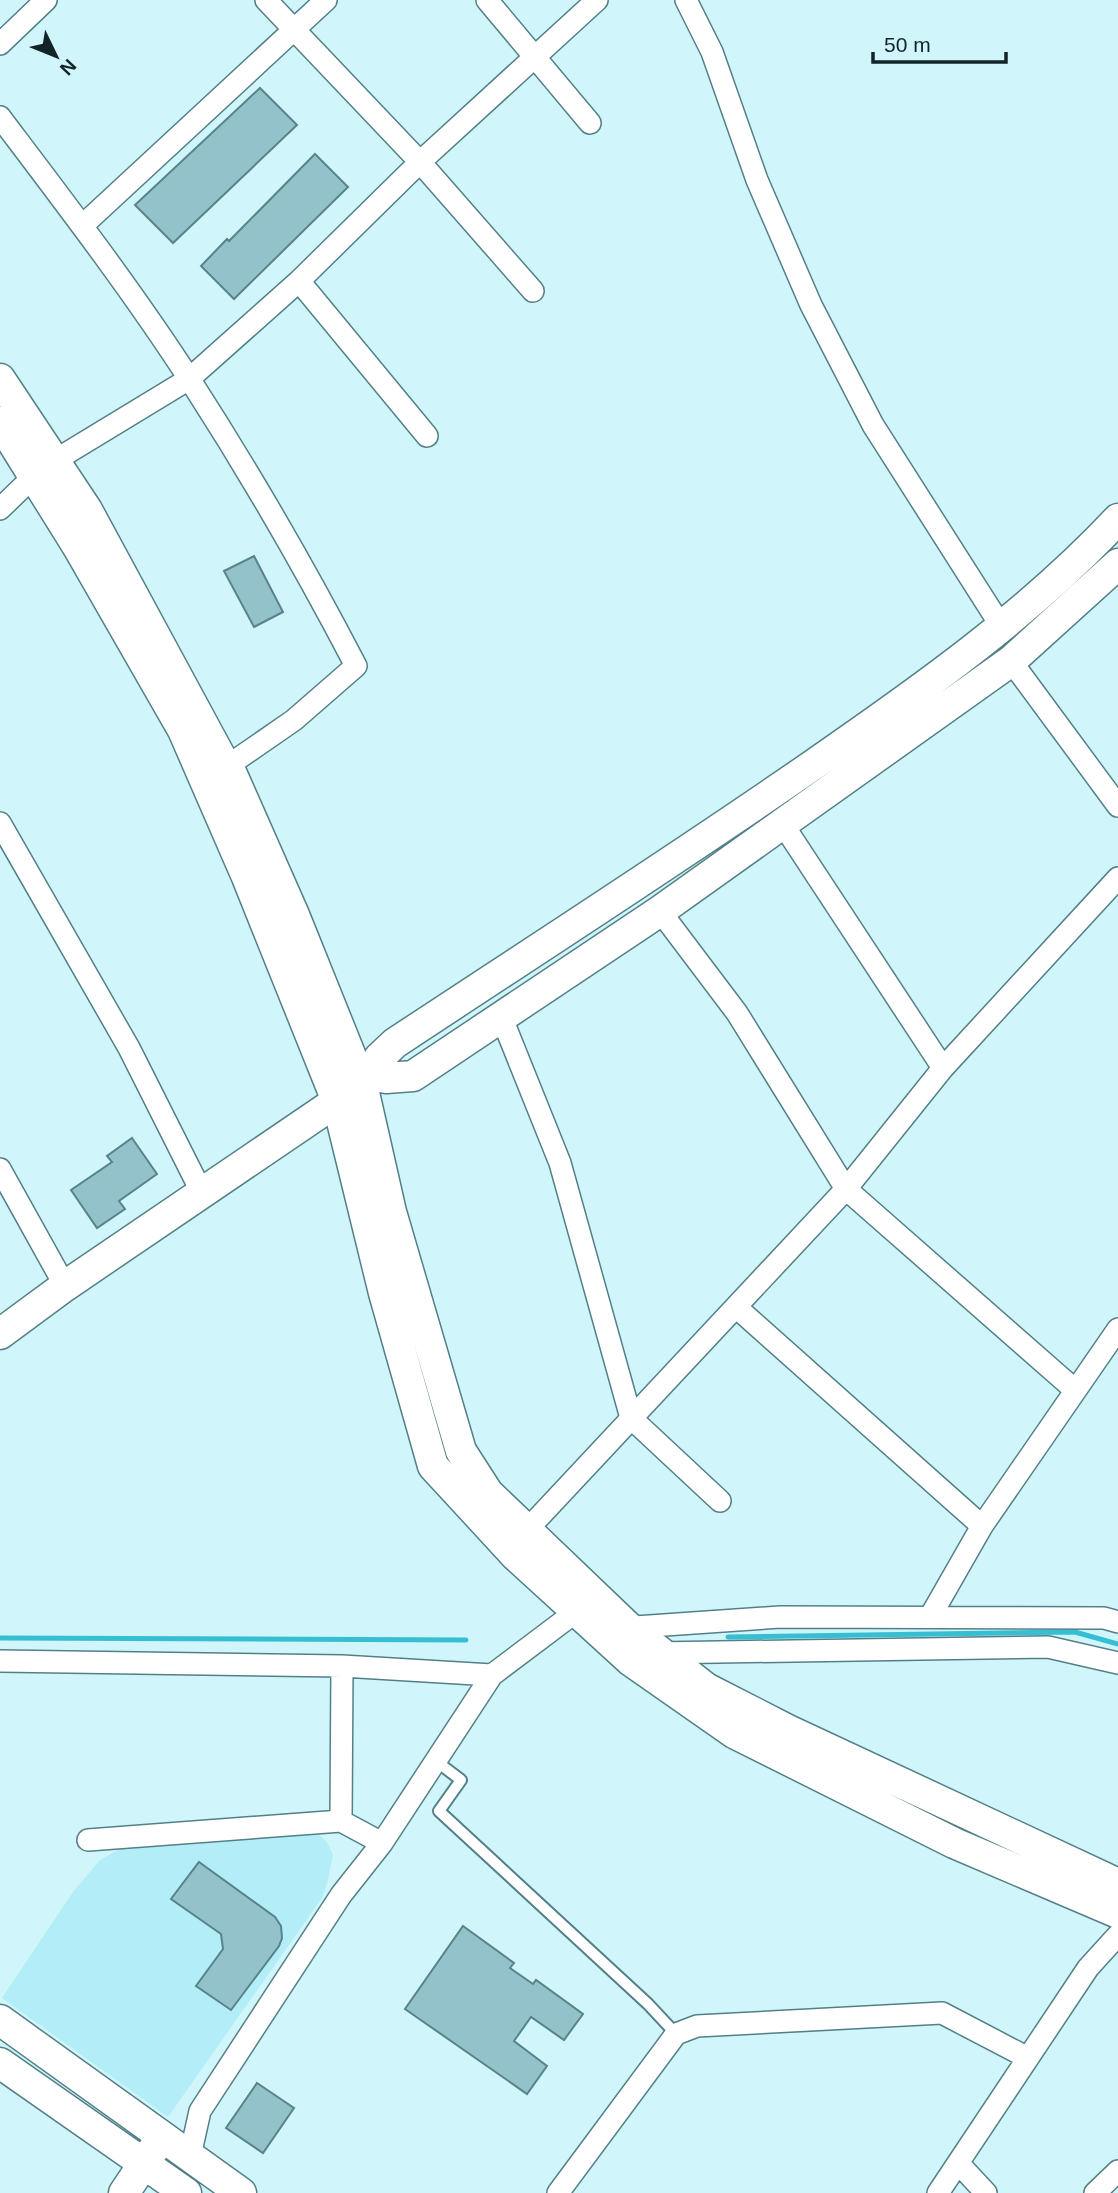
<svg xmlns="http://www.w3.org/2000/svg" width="1118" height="2193" font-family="Arial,sans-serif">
  <rect width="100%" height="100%" fill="#d0f6fc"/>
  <path fill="#b3edf7" d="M 317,1833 L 327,1842 L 333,1855 L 328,1880 L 322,1898 L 168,2117 L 2,1998 L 73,1892 L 100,1860 L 127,1845 Z"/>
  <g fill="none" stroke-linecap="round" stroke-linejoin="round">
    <path stroke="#36bfd2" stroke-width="5" d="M 728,1637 L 1075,1632 L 1118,1644
      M 0,1638 L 466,1640"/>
  </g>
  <path fill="#94c2ca" stroke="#57848b" stroke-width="2" d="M 260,88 L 297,125 L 173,243 L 135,205 Z
    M 315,154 L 348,187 L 234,299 L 201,266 L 227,239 L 229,241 Z
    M 254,556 L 283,612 L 254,627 L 224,571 Z
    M 132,1138 L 157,1174 L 119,1201 L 125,1209 L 97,1228 L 71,1190 L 112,1162 L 107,1156 Z
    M 199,1862 L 275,1917 L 281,1926 L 282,1938 L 279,1946 L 231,2010 L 196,1986 L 223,1949 L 221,1934 L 171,1899 Z
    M 463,1926 L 514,1963 L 510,1968 L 533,1984 L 536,1980 L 583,2014 L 564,2040 L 531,2017 L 514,2041 L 547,2066 L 527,2094 L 405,2009 Z
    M 257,2083 L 294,2108 L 263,2153 L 226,2128 Z"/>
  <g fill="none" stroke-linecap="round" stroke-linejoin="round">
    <g stroke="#538087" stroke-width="14">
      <path id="lane" d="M 436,1761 L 461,1780 L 439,1811 L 648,2004 L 676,2034"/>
    </g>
    <g stroke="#538087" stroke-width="24">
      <path id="street" d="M 266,0 L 420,162 L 533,291
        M 487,0 L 590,123
        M 686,0 L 712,52 L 757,180 L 811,305 L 873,425 L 1001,626
        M 0,44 L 46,0
        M 0,117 C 65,203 131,289 190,380 C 250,473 305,568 356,666 L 294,720 L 226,767
        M 82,226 L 326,0
        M 299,281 L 427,436
        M 0,509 L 34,476 L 54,461 L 189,379 L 299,281 L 420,162 L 597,0
        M 1011,661 L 1118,806
        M 0,823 L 129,1048 L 202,1193
        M 782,823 L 943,1068
        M 660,911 L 737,1013 L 846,1189 L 1075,1390
        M 501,1016 L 560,1163 L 631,1418 L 720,1501
        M 0,1169 L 65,1286
        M 736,1307 L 982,1526
        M 526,1531 L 846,1189 L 943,1068 L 1118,878
        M 930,1617 L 982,1526 L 1118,1329
        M 621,1628 L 780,1617 L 1104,1618 L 1118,1622
        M 656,1653 L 1048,1647 L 1118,1663
        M 0,1661 L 342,1666 L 492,1675 L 577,1611
        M 342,1666 L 341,1821 L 382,1843
        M 88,1840 L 341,1821
        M 190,2156 L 200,2111 L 341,1895 L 382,1843 L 492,1675
        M 958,2163 L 986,2193
        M 558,2193 L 676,2034 L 697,2026 L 942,2013 L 1028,2058
        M 938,2193 L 1088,1968 L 1118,1935
        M 1095,2193 L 1118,2171"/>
    </g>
    <g stroke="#538087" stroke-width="33">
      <path id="secondary" d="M 0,379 L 87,510 L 226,767 L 230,770 L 294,915 L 362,1084 L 391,1212 L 461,1451 L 488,1493 L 627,1626 L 706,1688 L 788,1730 L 1118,1884
        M 0,422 L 78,547 L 183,730 L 247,877 L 337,1101 L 384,1293 L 433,1466 L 516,1556 L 631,1661 L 734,1733 L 954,1843 L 1118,1913
        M 374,1076 L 386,1078 L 413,1076 L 660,911 L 1011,661 L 1118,564
        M 0,1334 L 65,1286 L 374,1076 L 379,1058 L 395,1043 C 534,951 676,860 813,765 C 920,691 1029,614 1118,519
        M 0,2020 L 241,2193
        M 0,2063 L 186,2193
        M 124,2193 L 155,2147"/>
    </g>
    <use href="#lane" stroke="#fff" stroke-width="10"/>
    <use href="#street" stroke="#fff" stroke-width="21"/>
    <use href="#secondary" stroke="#fff" stroke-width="30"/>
  </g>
  <g transform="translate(56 56) rotate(133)" stroke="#d0f6fc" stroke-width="5" paint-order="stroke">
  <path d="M0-5L12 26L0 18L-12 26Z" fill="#122427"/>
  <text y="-10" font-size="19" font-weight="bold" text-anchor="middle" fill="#122427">N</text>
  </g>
  <path d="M873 52v10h133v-10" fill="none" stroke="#122427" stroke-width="3.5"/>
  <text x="884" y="52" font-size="21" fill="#122427" stroke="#d0f6fc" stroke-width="5" paint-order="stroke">50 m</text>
</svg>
